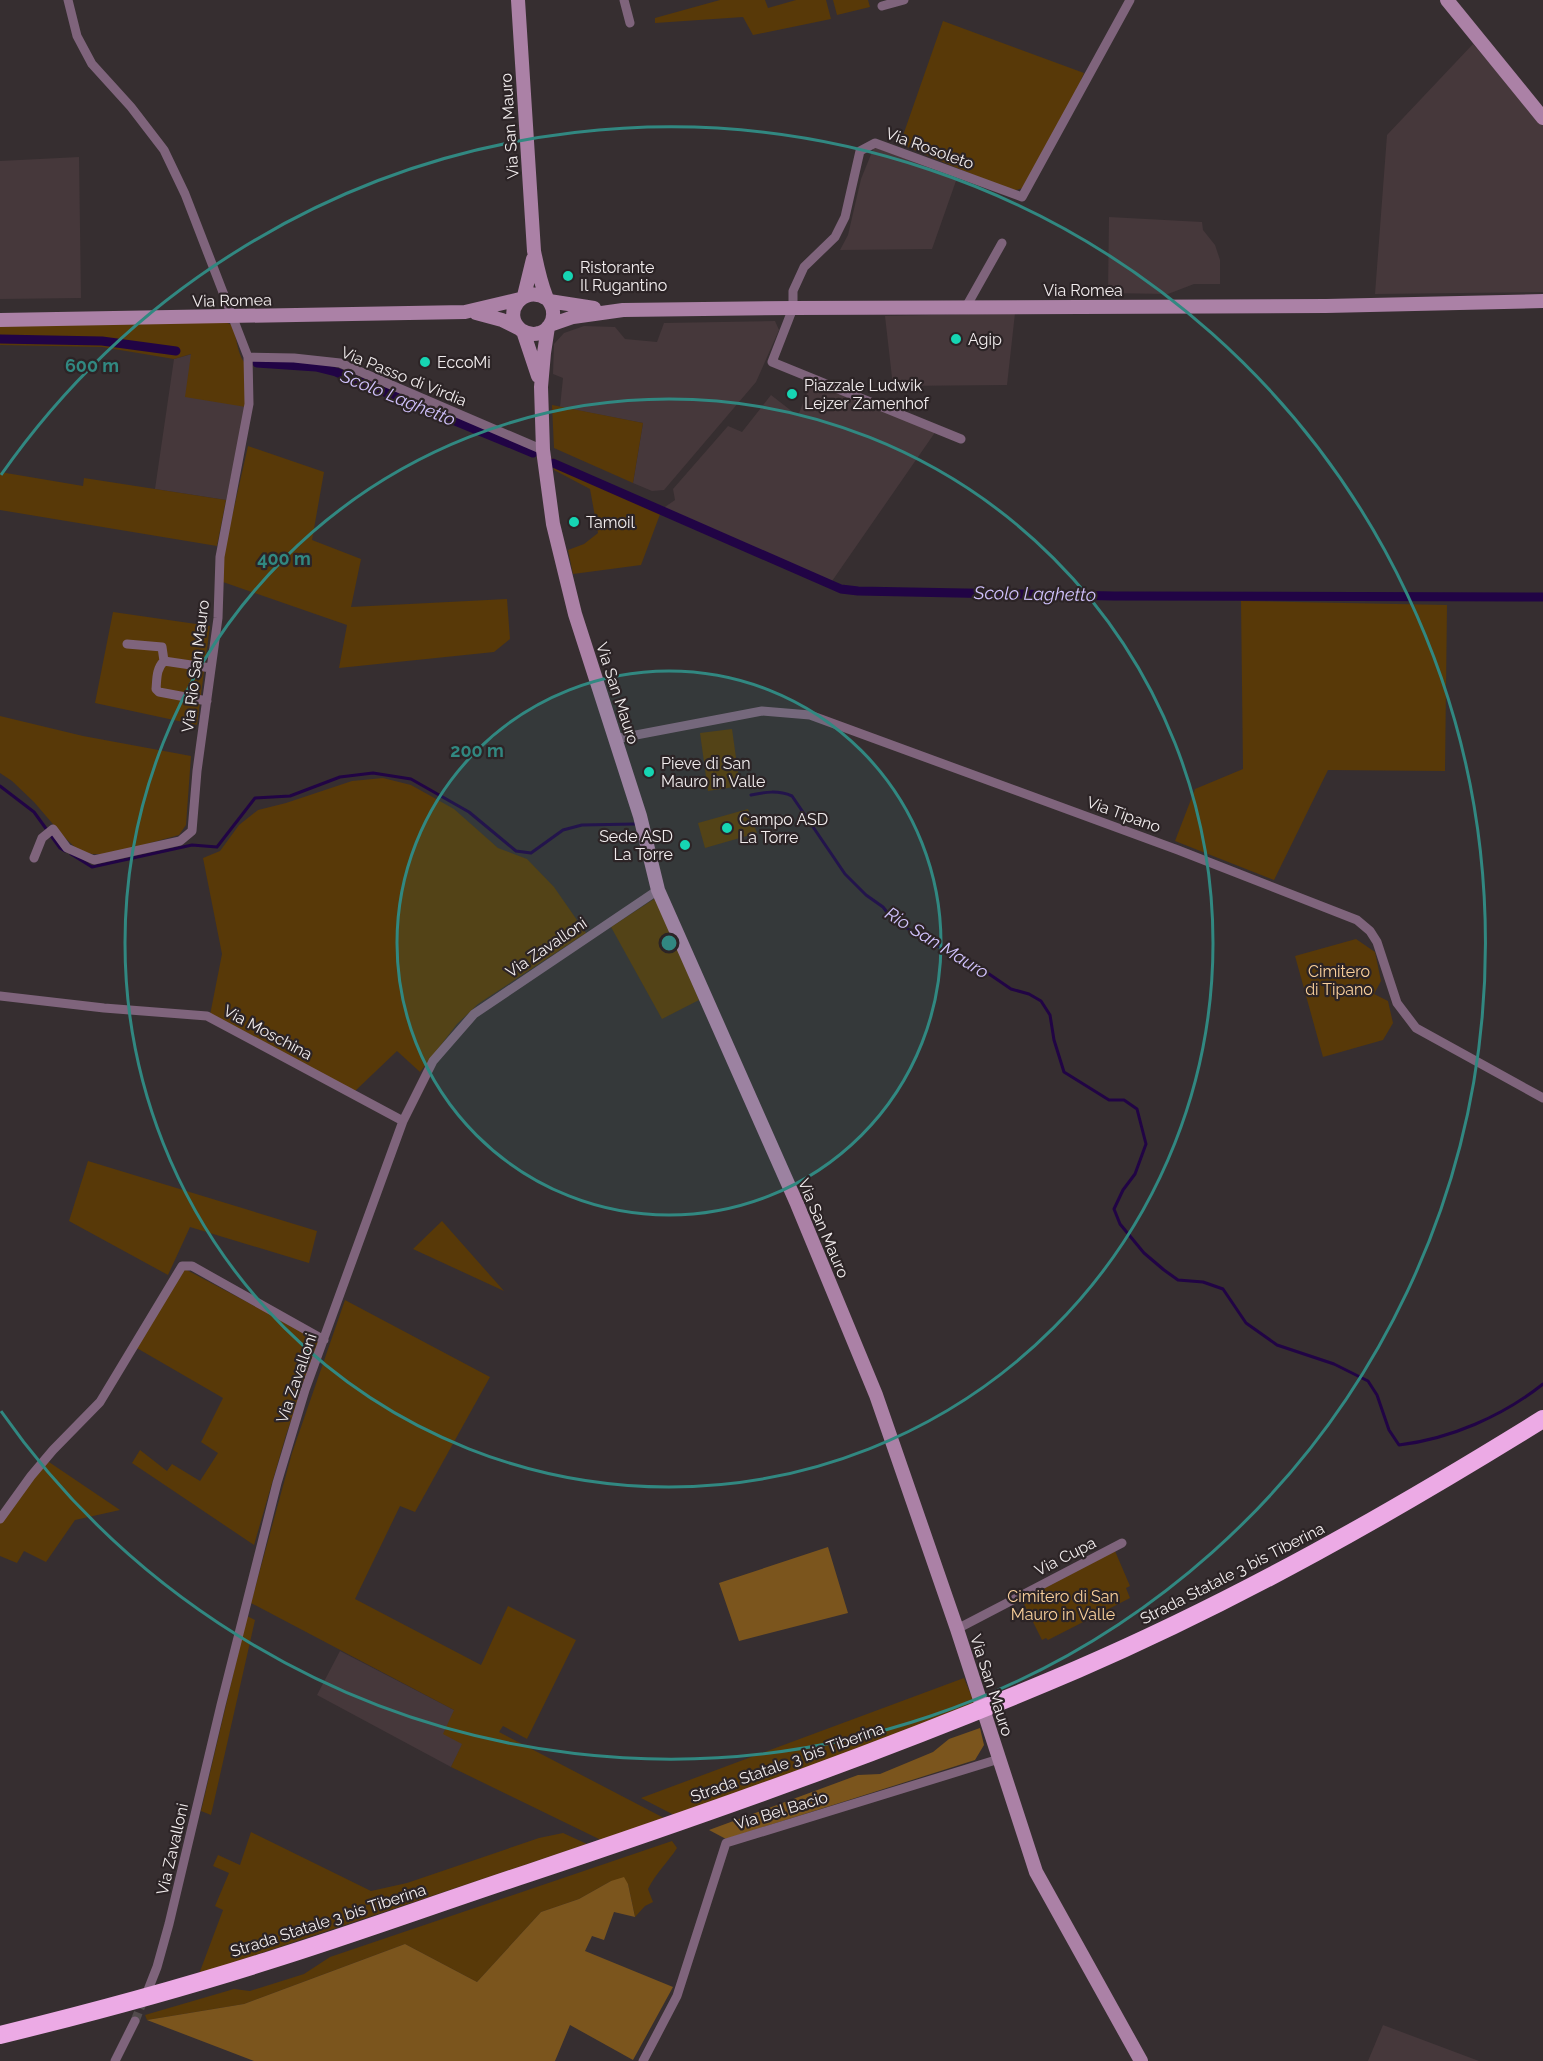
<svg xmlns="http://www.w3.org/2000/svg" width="1543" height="2061" font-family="Raleway,sans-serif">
  <rect width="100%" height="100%" fill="#362e30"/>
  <path fill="#46383b" d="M 1473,44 L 1543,125 L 1543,292 L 1375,294 L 1387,135 Z
    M 874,147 L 957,178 L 932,249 L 840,250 L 848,235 L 861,179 Z
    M 79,157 L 81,298 L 0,299 L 0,161 Z
    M 1109,217 L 1202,222 L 1203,230 L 1215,245 L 1220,260 L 1220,284 L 1194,284 L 1168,294 L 1108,293 Z
    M 1015,313 L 1007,385 L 893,386 L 885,316 Z
    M 775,321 L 779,330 L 756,382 L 664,490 L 652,491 L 633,483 L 643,423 L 560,407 L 563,378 L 553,374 L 554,344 L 564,333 L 584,326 L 615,327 L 625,339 L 657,342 L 664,323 Z
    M 192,354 L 246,407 L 226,500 L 155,489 L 174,359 Z
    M 811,382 L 936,431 L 830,584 L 662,509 L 675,500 L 673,489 L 728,426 L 742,432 L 771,395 L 798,416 Z
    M 340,1651 L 454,1710 L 463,1744 L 451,1767 L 317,1695 Z
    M 1383,2025 L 1479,2061 L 1368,2061 Z"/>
  <path fill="#583908" d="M 720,0 L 765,0 L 768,8 L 796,0 L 826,0 L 831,19 L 753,35 L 743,17 L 655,23 L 655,18 Z
    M 833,0 L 868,0 L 870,7 L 837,15 Z
    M 943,21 L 1084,73 L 1066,115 L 1023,188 L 1012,191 L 900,144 Z
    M 223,321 L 232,325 C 237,337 237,353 244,362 L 246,407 L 185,397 L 191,354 L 174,359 L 102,347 L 0,345 L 0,324 Z
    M 552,405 L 643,423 L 633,483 L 554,448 Z
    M 248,446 L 324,472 L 312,540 L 361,559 L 351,607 L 507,599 L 510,639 L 494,652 L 339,668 L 347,625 L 223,582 L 224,552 Z
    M 552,458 L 662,509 L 641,565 L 573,574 L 568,550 L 584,544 L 598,533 L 590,489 L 554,470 Z
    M 0,472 L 83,486 L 84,478 L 226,500 L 217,546 L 0,510 Z
    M 1241,601 L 1447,605 L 1445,771 L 1328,770 L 1274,880 L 1175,841 L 1195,789 L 1243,769 Z
    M 113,612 L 210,626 L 197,725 L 95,703 Z
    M 0,716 L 83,736 L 191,756 L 186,825 L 179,835 L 110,854 L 92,854 L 78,850 L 64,837 L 34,802 L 12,781 L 0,773 Z
    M 732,729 L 740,786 L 708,791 L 700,733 Z
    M 383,778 L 411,785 L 454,809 L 498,848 L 527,859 L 554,887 L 586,933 L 478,1004 L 457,1024 L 420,1072 L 397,1051 L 354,1092 L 210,1015 L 222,954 L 203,858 L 220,851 L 239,825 L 258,810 L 286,803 L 352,781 Z
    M 748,809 L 757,833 L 705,848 L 698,823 Z
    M 657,897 L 699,1000 L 662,1019 L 611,927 Z
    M 1356,939 L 1375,952 L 1381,981 L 1374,994 L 1388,1001 L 1393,1023 L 1383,1040 L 1323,1057 L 1295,956 Z
    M 88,1161 L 317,1231 L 309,1263 L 190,1227 L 168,1275 L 69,1221 Z
    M 442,1221 L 504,1291 L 413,1249 Z
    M 183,1268 L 319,1340 L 286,1435 L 254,1545 L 132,1463 L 140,1450 L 167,1471 L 172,1464 L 200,1481 L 218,1453 L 201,1442 L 223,1398 L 135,1347 Z
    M 345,1300 L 490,1377 L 415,1512 L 400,1506 L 355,1599 L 481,1665 L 508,1606 L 576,1640 L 527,1739 L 503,1726 L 499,1732 L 664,1818 L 601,1840 L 451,1767 L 462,1744 L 443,1734 L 454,1710 L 251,1603 L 292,1453 Z
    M 46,1460 L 120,1510 L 75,1520 L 46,1562 L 24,1551 L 17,1563 L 0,1556 L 0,1523 Z
    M 1115,1551 L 1130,1586 L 1126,1588 L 1130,1598 L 1048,1640 L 1046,1638 L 1042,1640 L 1022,1600 Z
    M 247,1616 L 255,1620 L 211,1815 L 201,1811 Z
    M 964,1678 L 976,1707 L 674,1815 L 641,1798 Z
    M 251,1832 L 371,1891 L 407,1883 L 539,1838 L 563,1833 L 587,1844 L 199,1974 L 223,1910 L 215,1906 L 229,1873 L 213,1866 L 218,1855 L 240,1865 Z
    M 672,1841 L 677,1848 C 668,1862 656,1873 648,1889 L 653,1902 L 645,1906 L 635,1917 L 628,1884 L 611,1881 L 579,1899 L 541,1912 L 477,1982 L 405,1944 L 244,2004 L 147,2020 L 145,2015 L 234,1989 L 250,1991 L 304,1974 L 330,1957 Z"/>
  <path fill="#7b551d" d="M 828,1547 L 848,1613 L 739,1641 L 719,1583 Z
    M 980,1728 L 984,1745 L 975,1760 L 726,1839 L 709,1830 L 858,1775 L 880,1774 L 933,1752 L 949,1739 Z
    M 624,1877 L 628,1884 L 635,1917 L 614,1912 L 604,1940 L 592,1936 L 585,1951 L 673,1987 L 633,2060 L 570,2025 L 555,2061 L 254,2061 L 147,2020 L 244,2004 L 405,1944 L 477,1982 L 541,1912 L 579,1899 L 611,1881 Z"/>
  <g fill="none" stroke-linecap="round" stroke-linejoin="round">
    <path stroke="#210445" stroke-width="3" d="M 0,786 L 34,812 L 60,848 L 65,851
      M 751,795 C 765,792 778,790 792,796 L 845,874 L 866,895 L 883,907 L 893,920 L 937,946 L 954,950 L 1011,989 L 1029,994 L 1041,1001 L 1050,1015 L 1054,1040 L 1064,1072 L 1109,1100 L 1124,1100 L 1137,1109 L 1146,1144 L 1135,1174 L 1123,1190 L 1114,1209 L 1120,1224 L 1144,1253 L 1164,1270 L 1178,1280 L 1203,1282 L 1223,1289 L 1246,1323 L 1277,1345 L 1334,1364 L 1368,1381 L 1377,1395 L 1389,1430 L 1399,1445 C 1450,1439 1503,1416 1543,1384
      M 71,854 L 92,867 L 192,845 L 217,847 L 255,798 L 290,796 L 340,777 L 373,773 L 411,779 L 469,812 L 516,851 L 531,853 L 563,830 L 582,825 L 635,824"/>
    <path stroke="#210445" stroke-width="9" d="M 0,339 L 102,341 L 176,351
      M 257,363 L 316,367 L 336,372 L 533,453
      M 553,463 L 841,589 L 858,591 L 1114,596 L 1543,597"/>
    <path stroke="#524b4c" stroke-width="9" stroke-dasharray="9 4.5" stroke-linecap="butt" d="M 135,2021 L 144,1998"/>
    <path stroke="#7f647c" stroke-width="9" d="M 624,0 L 630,23
      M 882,6 L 904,0
      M 966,307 L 1002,243
      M 248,357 L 294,358 L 340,363 L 543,450
      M 961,439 L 772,362 L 793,308 L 793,291 L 804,267 L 835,237 L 845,217 L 860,151 L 875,143 L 1022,197 L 1130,0
      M 127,644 L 162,647 L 164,661 L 211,668
      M 164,661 C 156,669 157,679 156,689 L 159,692 L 207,701
      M 615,739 L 762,711 L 810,715 L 1178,850 L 1357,920 L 1370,931 L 1377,942 L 1397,1003 L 1416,1028 L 1543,1098
      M 34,858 L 42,838 L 53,829 L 67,848 L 94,860 L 180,841 L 192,831 L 197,771 L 218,618 L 220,557 L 249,404 L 248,357 L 185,194 L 164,150 L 131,107 L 92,64 L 77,36 L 68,0
      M 0,996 L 104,1008 L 207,1016 L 403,1121
      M 0,1519 L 31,1476 L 53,1450 L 100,1402 L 182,1266 L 192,1266 L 324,1340
      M 957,1629 L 1122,1543
      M 148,1990 L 157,1967 L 169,1924 L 221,1705 L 277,1483 L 305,1390 L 403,1121 L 433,1061 L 474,1014 L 658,890
      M 115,2061 L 135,2021
      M 643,2061 L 677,1996 L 726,1843 L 999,1759"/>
    <path stroke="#ab81a6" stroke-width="14" d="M 518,0 L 534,251 C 537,266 540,281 546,296 C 548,301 553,305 553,312 C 554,321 548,331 539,333 C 533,335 526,333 521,330 C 501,314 523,283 547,299
      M 1447,0 L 1543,118
      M 524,296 L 533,259
      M 549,301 L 594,308
      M 476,313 L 502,320 L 520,329
      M 0,320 L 465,312 L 520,299
      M 550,325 L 573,317 L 623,310 L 793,308 L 1326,306 L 1543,301
      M 548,327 L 544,353 L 541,387 L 543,450 L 553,524 L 575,614 L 640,816 L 658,890 L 797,1204 L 876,1395 L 957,1629 L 1036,1872 L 1141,2061
      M 523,331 L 538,376"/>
    <path stroke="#ecaae5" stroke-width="18" d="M 0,2035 C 90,2013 179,1989 267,1961 C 354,1934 441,1902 529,1873 C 714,1811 898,1746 1078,1669 C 1240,1599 1393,1512 1543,1419"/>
  </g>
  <circle cx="669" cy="943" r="272" fill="#318881" fill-opacity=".12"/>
  <g fill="none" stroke="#318881" stroke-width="3">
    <circle cx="669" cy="943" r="272"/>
    <circle cx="669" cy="943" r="544"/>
    <path d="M1 475A816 816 0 1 1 1 1411"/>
  </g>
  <g fill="#16d5b3" stroke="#2c2426" stroke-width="2">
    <circle cx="568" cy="276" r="6"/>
    <circle cx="956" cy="339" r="6"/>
    <circle cx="425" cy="362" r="6"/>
    <circle cx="792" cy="394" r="6"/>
    <circle cx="574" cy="522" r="6"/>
    <circle cx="649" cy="772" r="6"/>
    <circle cx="727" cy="828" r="6"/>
    <circle cx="685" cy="845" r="6"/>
  </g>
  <g text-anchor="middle" stroke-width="4.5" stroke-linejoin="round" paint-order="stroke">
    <g font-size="16" fill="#f2edee" stroke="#2c2426">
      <text transform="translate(509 126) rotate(-94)" y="6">Via San Mauro</text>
      <text transform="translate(930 148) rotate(20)" y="6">Via Rosoleto</text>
      <text x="1083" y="296">Via Romea</text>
      <text transform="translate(232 300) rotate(-1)" y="6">Via Romea</text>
      <text transform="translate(404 376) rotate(22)" y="6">Via Passo di Virdia</text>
      <text transform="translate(195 666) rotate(-83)" y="6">Via Rio San Mauro</text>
      <text transform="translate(618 693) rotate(72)" y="6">Via San Mauro</text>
      <text transform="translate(1124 814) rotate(20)" y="6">Via Tipano</text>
      <text transform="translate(546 947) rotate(-34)" y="6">Via Zavalloni</text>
      <text transform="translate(268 1032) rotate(28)" y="6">Via Moschina</text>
      <text transform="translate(824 1228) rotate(67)" y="6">Via San Mauro</text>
      <text transform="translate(296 1378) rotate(-71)" y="6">Via Zavalloni</text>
      <text transform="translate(1065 1556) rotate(-27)" y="6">Via Cupa</text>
      <text transform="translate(1232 1573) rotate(-27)" y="6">Strada Statale 3 bis Tiberina</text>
      <text transform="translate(992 1685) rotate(72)" y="6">Via San Mauro</text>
      <text transform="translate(787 1762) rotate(-20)" y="6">Strada Statale 3 bis Tiberina</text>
      <text transform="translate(781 1810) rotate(-17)" y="6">Via Bel Bacio</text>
      <text transform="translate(172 1849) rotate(-77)" y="6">Via Zavalloni</text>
      <text transform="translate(328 1920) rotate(-18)" y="6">Strada Statale 3 bis Tiberina</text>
    </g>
    <g font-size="16" fill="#f2edee" stroke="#2c2426" text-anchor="start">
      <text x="580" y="273">Ristorante<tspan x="580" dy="18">Il Rugantino</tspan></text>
      <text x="968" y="345">Agip</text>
      <text x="437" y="368">EccoMi</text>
      <text x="804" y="391">Piazzale Ludwik<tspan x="804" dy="18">Lejzer Zamenhof</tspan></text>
      <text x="586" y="528">Tamoil</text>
      <text x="661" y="769">Pieve di San<tspan x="661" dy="18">Mauro in Valle</tspan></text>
      <text x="739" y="825">Campo ASD<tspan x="739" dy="18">La Torre</tspan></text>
      <text x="673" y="842" text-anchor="end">Sede ASD<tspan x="673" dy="18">La Torre</tspan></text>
    </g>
    <g font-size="16" fill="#fbd19c" stroke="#2c2426">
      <text x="1339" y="977">Cimitero<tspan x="1339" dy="18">di Tipano</tspan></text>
      <text x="1063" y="1602">Cimitero di San<tspan x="1063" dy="18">Mauro in Valle</tspan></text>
    </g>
    <g font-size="18" font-style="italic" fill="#d1c2fd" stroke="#2c2426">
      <text transform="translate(398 398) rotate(22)" y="6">Scolo Laghetto</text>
      <text transform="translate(1035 594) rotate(1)" y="6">Scolo Laghetto</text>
      <text transform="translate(937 943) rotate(32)" y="6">Rio San Mauro</text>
    </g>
  </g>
  <circle cx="669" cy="943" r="9" fill="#318881" stroke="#2c2426" stroke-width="3"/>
  <g font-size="18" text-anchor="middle" font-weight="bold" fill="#318881" stroke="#2c2426" stroke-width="4.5" stroke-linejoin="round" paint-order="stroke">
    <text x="92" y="372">600 m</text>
    <text x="284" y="565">400 m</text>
    <text x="477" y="757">200 m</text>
  </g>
</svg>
